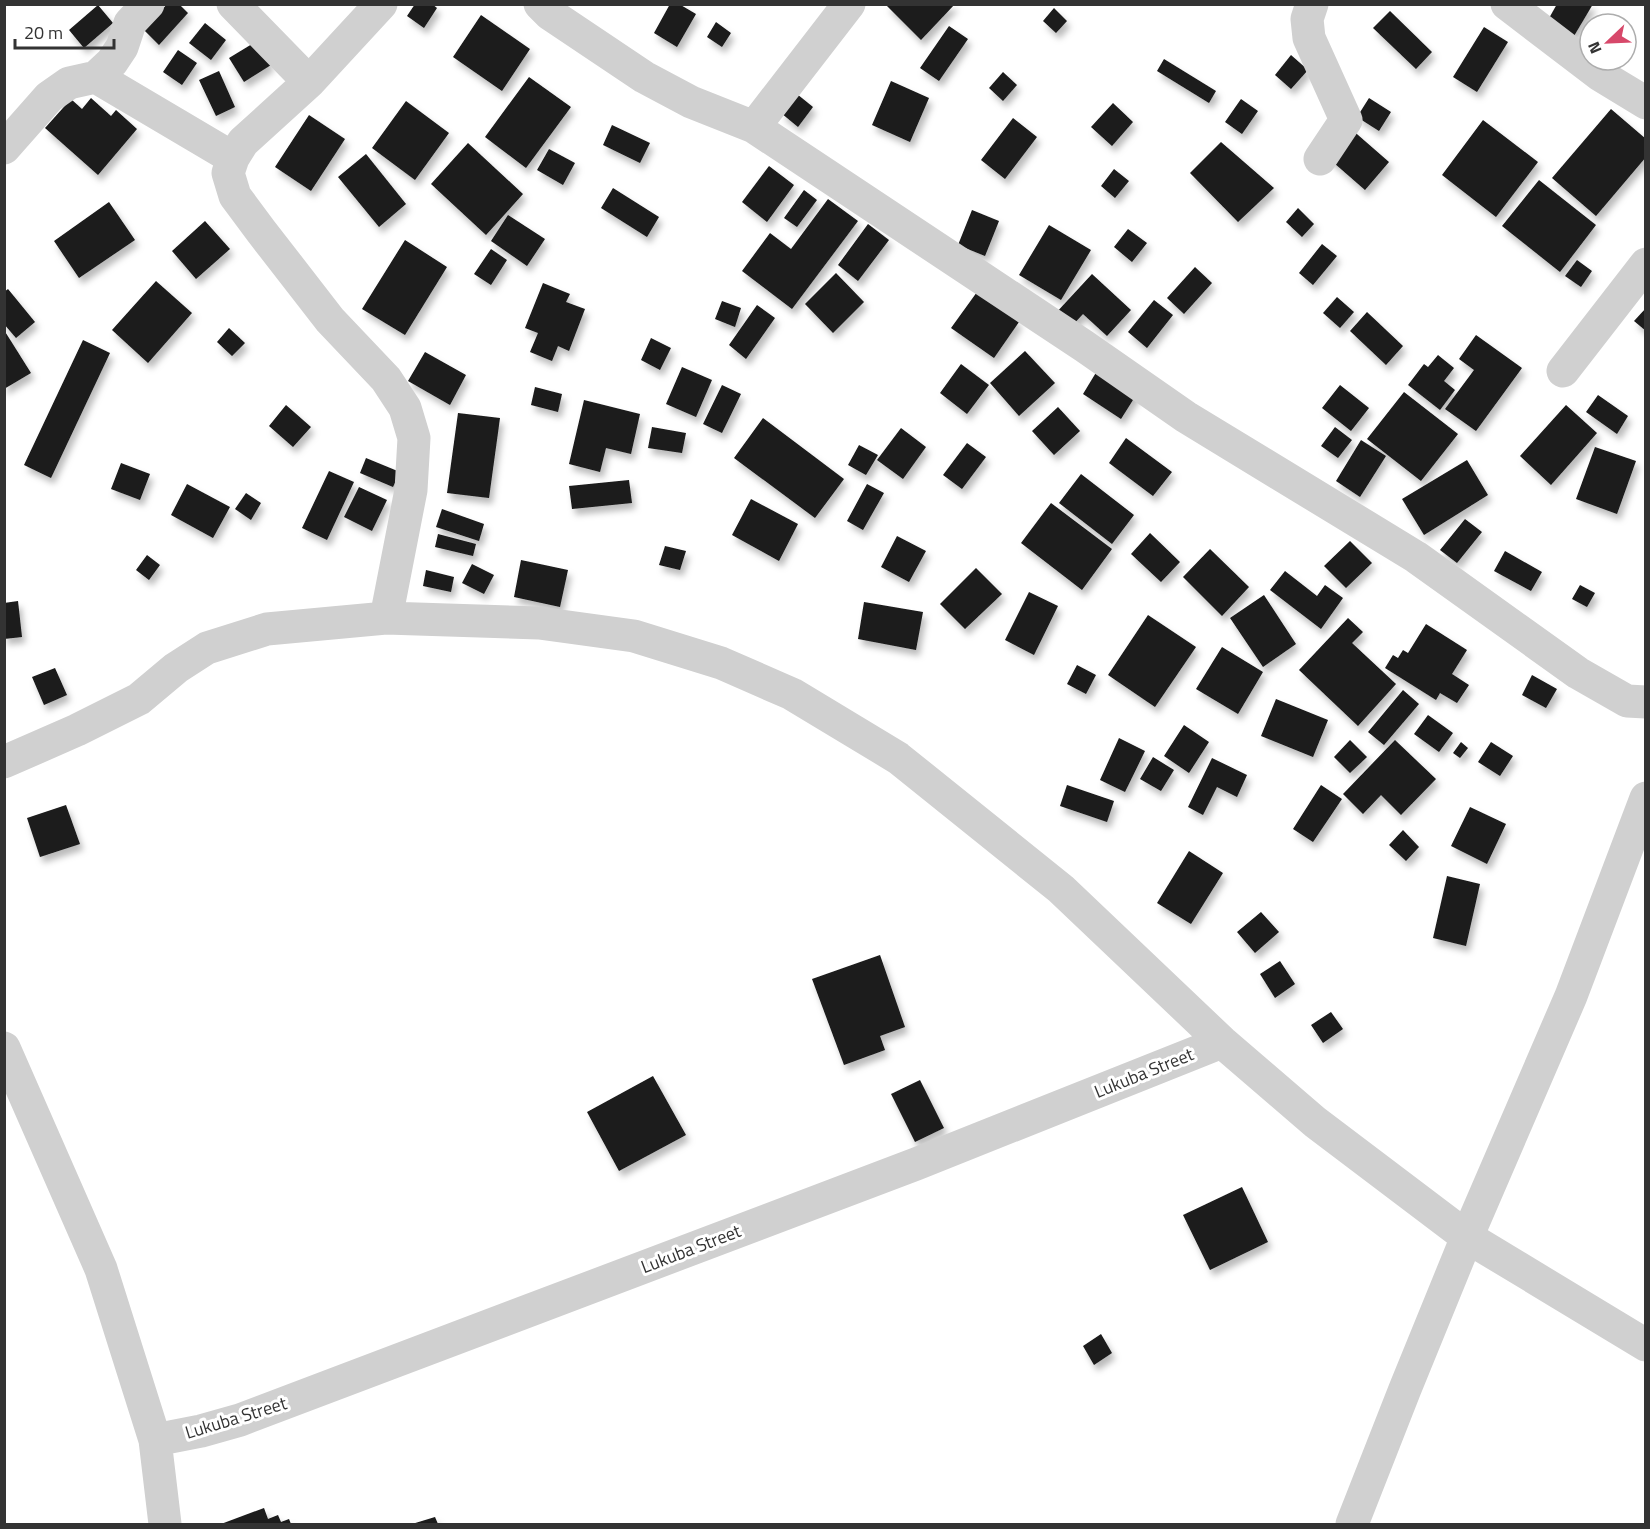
<svg xmlns="http://www.w3.org/2000/svg" width="1650" height="1529" font-family="'Titillium Web',sans-serif">
  <defs>
    <filter id="shadow"><feDropShadow dx="3.5" dy="6" stdDeviation="3" flood-color="#0004"/></filter>
  </defs>
  <rect width="100%" height="100%" fill="#fff"/>
  <path fill="#1a1a1a" filter="url(#shadow)" d="M 167,4 L 179,4 L 188,13 L 159,45 L 144,30 Z
    M 415,4 L 432,4 L 437,8 L 424,28 L 407,16 Z
    M 670,4 L 679,4 L 696,14 L 677,47 L 654,33 Z
    M 885,4 L 955,4 L 921,40 Z
    M 1557,4 L 1593,4 L 1574,36 L 1548,20 Z
    M 98,5 L 113,23 L 84,48 L 69,30 Z
    M 1054,8 L 1067,21 L 1056,33 L 1043,21 Z
    M 1390,11 L 1432,52 L 1416,69 L 1373,28 Z
    M 481,15 L 530,49 L 502,91 L 453,57 Z
    M 716,22 L 731,33 L 722,47 L 707,37 Z
    M 205,23 L 226,40 L 211,60 L 189,43 Z
    M 949,26 L 968,39 L 939,81 L 920,68 Z
    M 1484,27 L 1508,42 L 1477,92 L 1453,77 Z
    M 257,41 L 271,65 L 244,82 L 229,58 Z
    M 178,50 L 197,63 L 182,85 L 163,72 Z
    M 1291,55 L 1308,70 L 1291,89 L 1275,75 Z
    M 1164,59 L 1216,91 L 1209,103 L 1157,71 Z
    M 219,71 L 235,107 L 216,116 L 199,80 Z
    M 1003,72 L 1017,85 L 1003,101 L 989,88 Z
    M 529,77 L 571,107 L 526,168 L 485,137 Z
    M 891,81 L 929,98 L 910,142 L 872,125 Z
    M 797,94 L 813,107 L 798,127 L 781,113 Z
    M 91,98 L 111,116 L 116,110 L 137,129 L 98,175 L 45,128 L 71,99 L 82,109 Z
    M 1369,98 L 1391,112 L 1379,131 L 1357,117 Z
    M 1241,99 L 1258,111 L 1242,134 L 1225,122 Z
    M 406,101 L 449,133 L 415,180 L 372,148 Z
    M 1113,103 L 1133,122 L 1112,146 L 1091,127 Z
    M 1611,109 L 1646,139 L 1646,157 L 1596,216 L 1552,178 Z
    M 309,115 L 345,139 L 311,191 L 275,167 Z
    M 1013,118 L 1037,137 L 1005,179 L 981,160 Z
    M 1483,120 L 1538,162 L 1496,217 L 1442,175 Z
    M 612,125 L 650,143 L 640,163 L 603,145 Z
    M 1350,128 L 1389,162 L 1365,190 L 1326,156 Z
    M 1221,142 L 1274,188 L 1238,222 L 1190,173 Z
    M 468,143 L 523,194 L 486,235 L 431,184 Z
    M 549,149 L 575,163 L 563,185 L 537,170 Z
    M 366,154 L 406,204 L 379,227 L 338,177 Z
    M 769,166 L 794,185 L 767,222 L 742,202 Z
    M 1114,169 L 1129,181 L 1115,198 L 1101,186 Z
    M 1539,180 L 1596,225 L 1560,272 L 1502,226 Z
    M 613,188 L 659,217 L 647,237 L 601,208 Z
    M 804,190 L 817,200 L 797,227 L 784,218 Z
    M 828,199 L 858,221 L 792,309 L 742,271 L 770,233 L 791,249 Z
    M 109,202 L 135,240 L 79,278 L 54,241 Z
    M 1298,208 L 1314,224 L 1302,237 L 1286,222 Z
    M 972,210 L 999,221 L 985,256 L 958,245 Z
    M 508,215 L 545,239 L 527,266 L 491,241 Z
    M 205,221 L 230,249 L 196,279 L 172,251 Z
    M 868,224 L 889,240 L 858,281 L 838,265 Z
    M 1049,225 L 1091,250 L 1061,300 L 1019,275 Z
    M 1128,229 L 1147,243 L 1132,262 L 1114,247 Z
    M 405,240 L 447,267 L 405,335 L 362,309 Z
    M 1322,244 L 1337,256 L 1313,285 L 1299,273 Z
    M 491,249 L 507,260 L 491,285 L 474,274 Z
    M 1577,260 L 1592,271 L 1581,287 L 1565,276 Z
    M 1195,267 L 1212,283 L 1184,314 L 1167,298 Z
    M 836,273 L 864,302 L 833,333 L 805,304 Z
    M 1092,274 L 1131,310 L 1107,336 L 1083,314 L 1070,328 L 1055,314 Z
    M 156,281 L 192,313 L 148,363 L 112,330 Z
    M 543,283 L 570,294 L 566,302 L 585,309 L 569,351 L 558,346 L 552,361 L 530,352 L 538,333 L 525,328 Z
    M 8,289 L 35,322 L 16,338 L 4,324 L 4,292 Z
    M 977,292 L 1019,322 L 994,358 L 951,328 Z
    M 1337,297 L 1354,312 L 1340,328 L 1323,313 Z
    M 1154,300 L 1173,315 L 1147,348 L 1128,332 Z
    M 722,301 L 741,308 L 735,327 L 715,319 Z
    M 757,305 L 775,318 L 746,359 L 729,345 Z
    M 1646,308 L 1646,331 L 1634,321 Z
    M 1367,312 L 1403,346 L 1386,365 L 1350,331 Z
    M 229,328 L 245,343 L 232,356 L 217,342 Z
    M 4,330 L 31,373 L 4,389 Z
    M 1476,335 L 1522,368 L 1476,431 L 1445,409 L 1474,370 L 1459,359 Z
    M 651,338 L 671,348 L 660,370 L 641,360 Z
    M 83,340 L 110,353 L 51,478 L 24,465 Z
    M 1025,351 L 1055,383 L 1019,416 L 990,383 Z
    M 425,352 L 466,375 L 450,405 L 408,381 Z
    M 1438,355 L 1454,368 L 1444,381 L 1455,390 L 1440,410 L 1408,385 L 1424,364 L 1428,367 Z
    M 961,364 L 989,385 L 967,414 L 940,393 Z
    M 1100,366 L 1138,392 L 1121,419 L 1083,394 Z
    M 682,367 L 712,380 L 696,417 L 666,404 Z
    M 722,385 L 741,394 L 722,433 L 703,424 Z
    M 1340,385 L 1369,408 L 1351,431 L 1322,408 Z
    M 535,387 L 562,394 L 558,412 L 531,405 Z
    M 1404,392 L 1458,434 L 1421,481 L 1367,439 Z
    M 1598,395 L 1628,416 L 1617,434 L 1586,412 Z
    M 584,400 L 640,414 L 631,454 L 606,448 L 600,472 L 569,464 Z
    M 286,405 L 311,427 L 293,447 L 269,426 Z
    M 1566,405 L 1597,433 L 1551,485 L 1520,456 Z
    M 1058,407 L 1080,431 L 1054,455 L 1032,431 Z
    M 458,413 L 500,418 L 489,498 L 447,493 Z
    M 763,418 L 844,479 L 815,518 L 734,458 Z
    M 652,427 L 686,433 L 682,453 L 648,448 Z
    M 1335,427 L 1352,440 L 1338,458 L 1321,446 Z
    M 901,428 L 926,447 L 903,479 L 877,460 Z
    M 1126,438 L 1172,472 L 1153,496 L 1109,463 Z
    M 1361,440 L 1386,456 L 1360,497 L 1336,481 Z
    M 967,443 L 986,457 L 962,489 L 943,475 Z
    M 859,445 L 878,455 L 866,475 L 848,465 Z
    M 1595,447 L 1636,461 L 1617,514 L 1576,499 Z
    M 366,458 L 400,472 L 393,487 L 360,473 Z
    M 1467,460 L 1488,495 L 1424,535 L 1402,499 Z
    M 121,463 L 150,474 L 140,500 L 111,489 Z
    M 329,471 L 354,482 L 327,540 L 302,528 Z
    M 1081,474 L 1134,515 L 1112,544 L 1059,503 Z
    M 629,480 L 632,503 L 572,509 L 569,486 Z
    M 187,484 L 230,507 L 213,538 L 171,515 Z
    M 867,484 L 884,493 L 863,530 L 847,521 Z
    M 359,487 L 387,500 L 372,531 L 344,517 Z
    M 246,493 L 261,503 L 251,520 L 235,509 Z
    M 751,499 L 798,524 L 779,561 L 732,535 Z
    M 1051,503 L 1112,549 L 1082,590 L 1021,543 Z
    M 442,509 L 484,524 L 479,541 L 436,527 Z
    M 1465,519 L 1482,532 L 1457,563 L 1440,550 Z
    M 1150,533 L 1180,562 L 1161,582 L 1131,554 Z
    M 438,534 L 476,544 L 473,556 L 435,547 Z
    M 897,536 L 926,551 L 909,582 L 881,567 Z
    M 1350,541 L 1372,563 L 1346,588 L 1324,566 Z
    M 665,546 L 686,551 L 680,570 L 659,565 Z
    M 1210,549 L 1249,587 L 1222,616 L 1183,577 Z
    M 1505,551 L 1542,572 L 1531,591 L 1494,571 Z
    M 147,555 L 160,565 L 149,580 L 136,570 Z
    M 521,560 L 568,570 L 560,607 L 514,597 Z
    M 472,564 L 494,575 L 484,594 L 462,583 Z
    M 976,568 L 1002,594 L 965,629 L 940,604 Z
    M 426,570 L 454,577 L 451,592 L 423,586 Z
    M 1285,571 L 1317,596 L 1325,585 L 1343,598 L 1321,629 L 1270,590 Z
    M 1580,585 L 1595,593 L 1587,607 L 1572,599 Z
    M 1029,592 L 1058,606 L 1034,655 L 1005,640 Z
    M 1264,595 L 1296,644 L 1263,667 L 1230,618 Z
    M 18,601 L 22,637 L 4,639 L 4,603 Z
    M 864,602 L 923,612 L 916,650 L 858,639 Z
    M 1148,615 L 1196,647 L 1155,707 L 1108,675 Z
    M 1348,618 L 1363,632 L 1352,643 L 1396,684 L 1358,726 L 1299,670 Z
    M 1426,624 L 1467,650 L 1452,674 L 1469,685 L 1457,703 L 1440,693 L 1436,700 L 1385,668 L 1393,655 L 1398,658 L 1403,650 L 1408,653 Z
    M 1222,647 L 1263,672 L 1238,714 L 1196,689 Z
    M 1077,665 L 1096,675 L 1086,694 L 1067,684 Z
    M 55,668 L 67,695 L 44,705 L 32,677 Z
    M 1532,675 L 1557,689 L 1546,708 L 1522,695 Z
    M 1403,690 L 1419,704 L 1384,745 L 1368,732 Z
    M 1276,699 L 1328,720 L 1313,757 L 1261,736 Z
    M 1428,715 L 1453,733 L 1439,752 L 1414,734 Z
    M 1184,725 L 1209,742 L 1189,773 L 1164,756 Z
    M 1119,738 L 1145,751 L 1125,792 L 1100,780 Z
    M 1350,740 L 1367,757 L 1350,773 L 1334,757 Z
    M 1395,740 L 1436,779 L 1401,815 L 1381,795 L 1363,814 L 1343,794 Z
    M 1461,742 L 1468,748 L 1460,758 L 1453,753 Z
    M 1491,742 L 1513,756 L 1500,776 L 1478,762 Z
    M 1153,757 L 1174,770 L 1161,791 L 1140,779 Z
    M 1212,758 L 1247,775 L 1237,797 L 1217,787 L 1203,815 L 1188,807 Z
    M 1067,785 L 1114,801 L 1107,822 L 1060,806 Z
    M 1321,785 L 1342,799 L 1313,842 L 1293,829 Z
    M 66,805 L 80,844 L 40,857 L 27,818 Z
    M 1470,807 L 1506,824 L 1487,864 L 1451,846 Z
    M 1403,830 L 1419,847 L 1406,861 L 1389,845 Z
    M 1189,851 L 1223,873 L 1191,924 L 1157,903 Z
    M 1447,876 L 1480,884 L 1466,946 L 1433,938 Z
    M 1261,912 L 1279,932 L 1255,953 L 1237,932 Z
    M 880,955 L 905,1027 L 880,1036 L 885,1050 L 844,1065 L 812,979 Z
    M 1280,961 L 1295,984 L 1275,998 L 1260,974 Z
    M 1331,1012 L 1343,1029 L 1323,1043 L 1311,1025 Z
    M 653,1076 L 686,1135 L 619,1171 L 587,1112 Z
    M 920,1080 L 944,1128 L 915,1142 L 891,1094 Z
    M 1242,1187 L 1268,1242 L 1210,1270 L 1183,1215 Z
    M 1101,1334 L 1112,1353 L 1094,1365 L 1083,1346 Z
    M 264,1508 L 268,1519 L 278,1515 L 281,1522 L 289,1519 L 291,1524 L 221,1524 Z
    M 435,1517 L 438,1524 L 412,1524 Z"/>
  <g fill="none" stroke-linecap="round" stroke-linejoin="round">
    <path stroke="#d0d0d0" stroke-width="33" d="M 233,4 L 309,82
      M 381,4 L 309,82 L 243,142 L 233,158 L 228,173 L 235,196 L 261,231 L 330,320 L 386,379 L 405,408 L 414,438 L 411,490 L 386,618
      M 540,4 L 550,14 L 644,77 L 691,102 L 754,127 L 1084,346 L 1186,417 L 1416,557 L 1578,673 L 1627,701 L 1646,702
      M 1312,4 L 1307,19 L 1309,38 L 1346,120 L 1320,159
      M 1507,4 L 1600,75 L 1646,103
      M 96,77 L 233,158
      M 754,127 L 849,4
      M 4,148 L 49,97 L 69,83 L 96,77 L 112,62 L 122,47 L 130,23 L 148,4
      M 1563,371 L 1646,264
      M 4,762 L 77,730 L 139,699 L 176,668 L 207,648 L 267,629 L 386,618 L 539,623 L 634,636 L 721,663 L 792,694 L 898,758 L 1061,889 L 1222,1042 L 1315,1122 L 1467,1237 L 1646,1345
      M 4,1048 L 101,1269 L 155,1440 L 165,1524
      M 155,1440 L 201,1431 L 240,1420 L 916,1164 L 1222,1042
      M 1352,1524 L 1405,1389 L 1467,1237 L 1571,996 L 1646,798"/>
  </g>
  <g text-anchor="middle" stroke-width="6" stroke-linejoin="round" paint-order="stroke">
    <g font-size="18" fill="#333" stroke="#fff">
      <text transform="translate(1144 1073) rotate(-22)" y="6">Lukuba Street</text>
      <text transform="translate(691 1249) rotate(-21)" y="6">Lukuba Street</text>
      <text transform="translate(236 1418) rotate(-17)" y="6">Lukuba Street</text>
    </g>
  </g>
  <rect width="1650" height="1529" fill="none" stroke="#333333" stroke-width="12"/>
  <g transform="translate(1608 42) rotate(247)"><circle r="28" fill="#ffffff" stroke="#adadad" stroke-width="1.5"/>
  <path d="M0-4.5L10 22L0 15L-10 22Z" fill="#d7486a"/>
  <text y="-9" font-size="16" font-weight="bold" text-anchor="middle" fill="#333333">N</text>
  </g>
  <path d="M15 39v9h99v-9" fill="none" stroke="#333333" stroke-width="3"/>
  <text x="24" y="39" font-size="18" fill="#333333" stroke="#ffffff" stroke-width="4.5" paint-order="stroke">20 m</text>
</svg>
